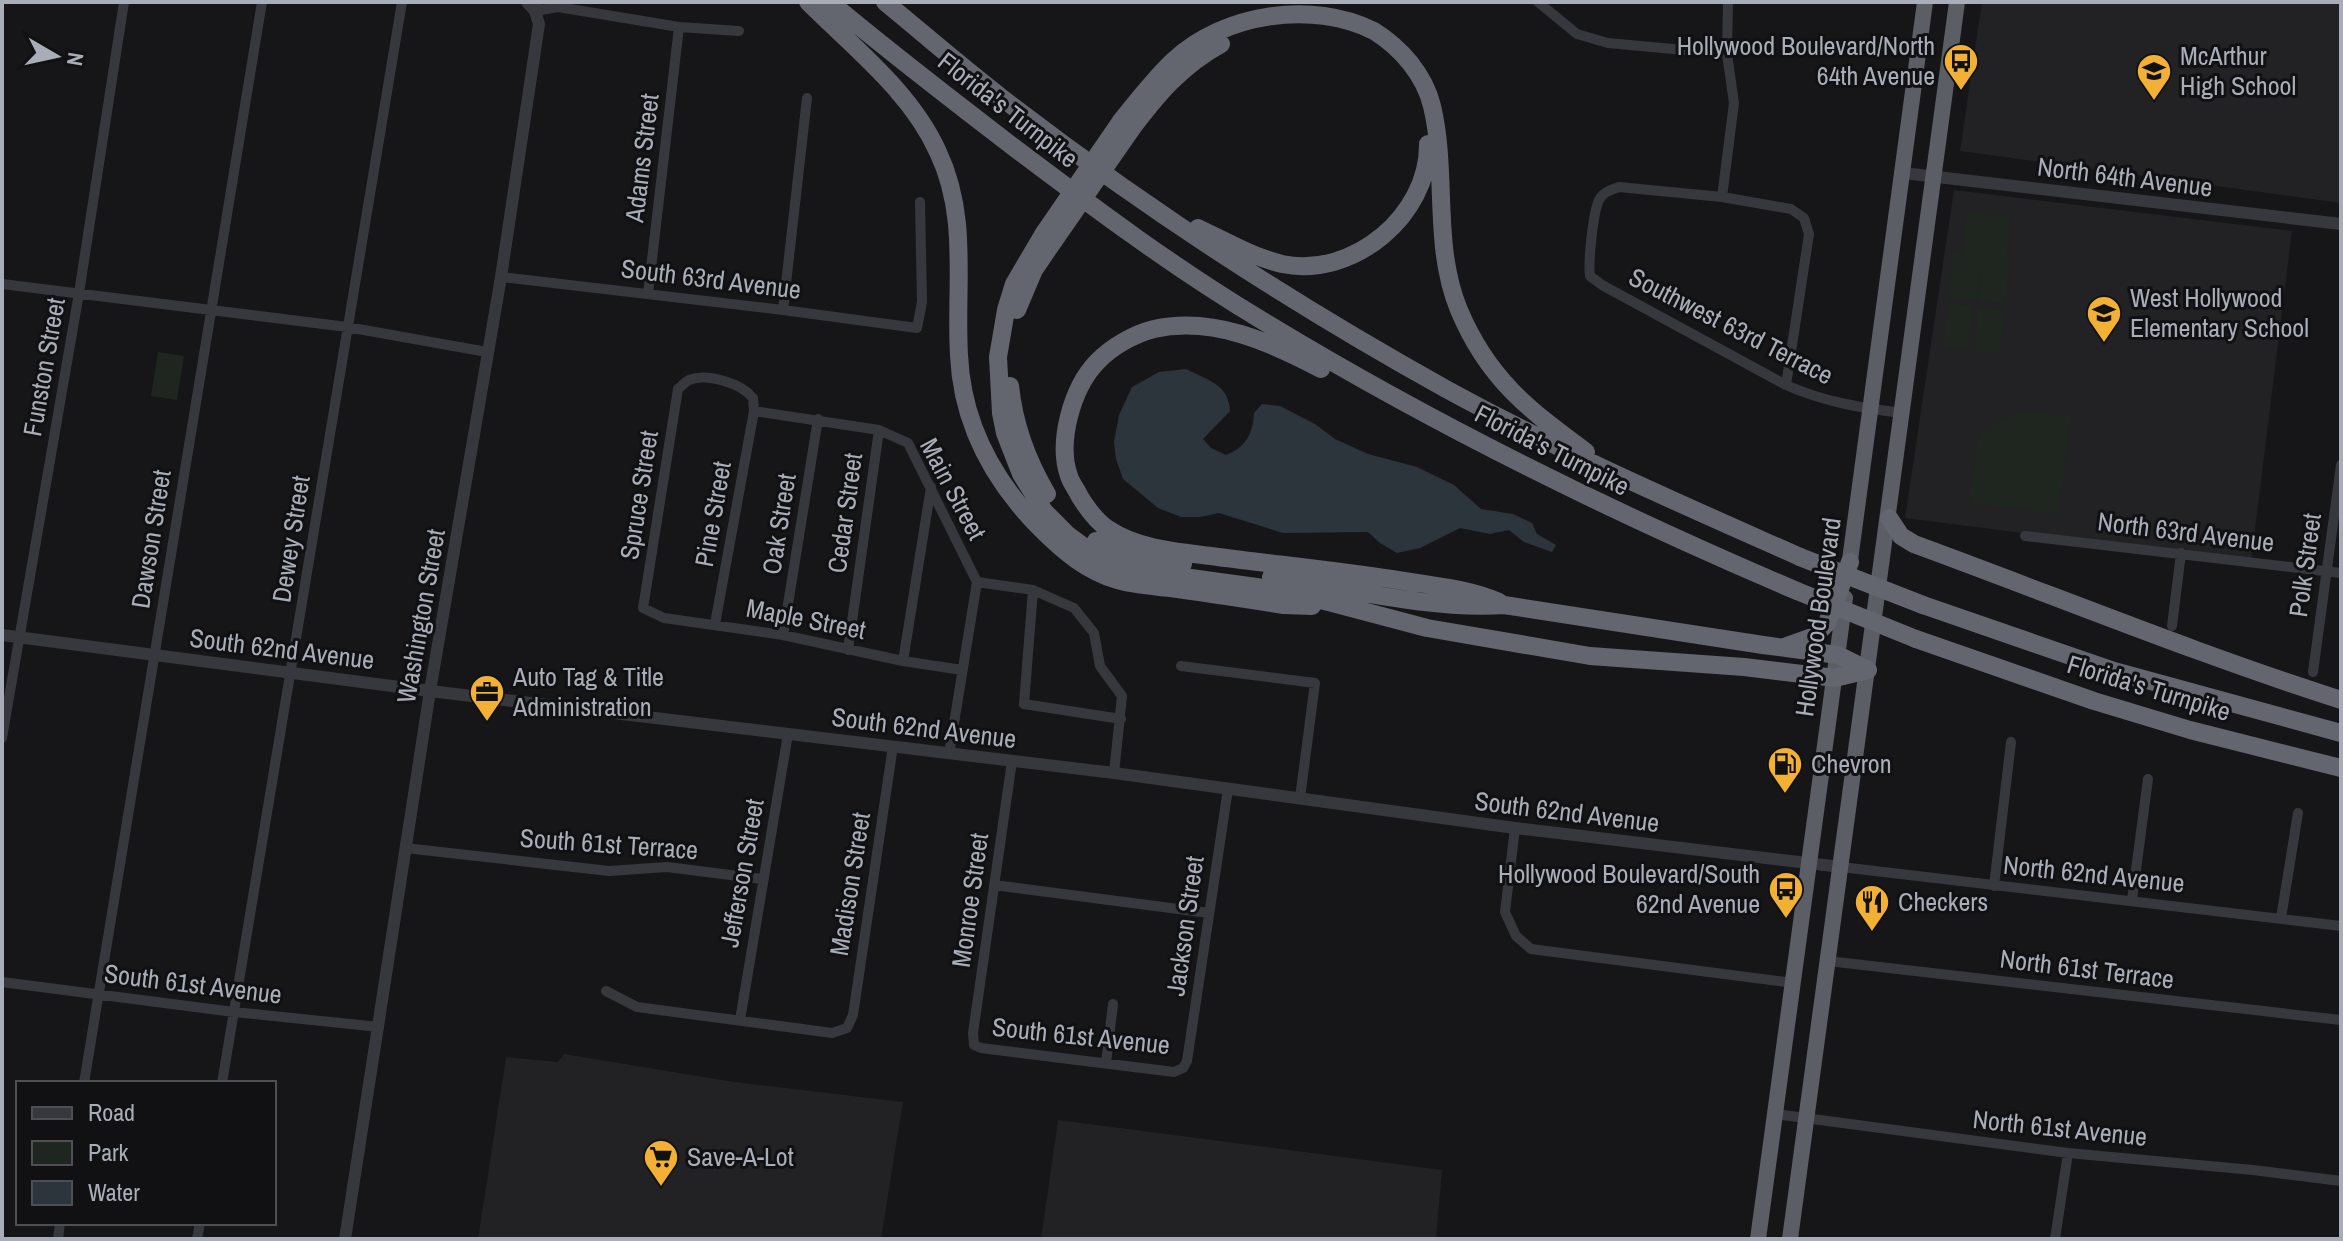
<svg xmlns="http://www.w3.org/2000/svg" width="2343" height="1241" font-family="'Archivo Narrow',sans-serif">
  <rect width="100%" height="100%" fill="#161618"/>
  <path fill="#222225" d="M 1982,2 L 2341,2 L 2341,203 L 1960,151 Z
    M 1954,190 L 2292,231 L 2251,562 L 1905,518 Z
    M 564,1054 L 734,1082 L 903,1102 L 881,1239 L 478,1239 L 506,1057 L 558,1062 Z
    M 1058,1120 L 1442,1170 L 1436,1239 L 1041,1239 Z"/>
  <path fill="#1e261f" d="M 1967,212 L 2011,217 L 2006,258 L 2010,259 L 2005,304 L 1978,301 L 1983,255 L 1976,301 L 1948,298 L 1953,253 L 1962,253 Z
    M 1948,303 L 1973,307 L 1967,351 L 1943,348 Z
    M 1979,307 L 2005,310 L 1999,354 L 1974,351 Z
    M 158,352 L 184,356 L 177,400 L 151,396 Z
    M 2027,410 L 2071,417 L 2058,515 L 1968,503 L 1979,436 L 2002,419 Z"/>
  <path fill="#2c353c" d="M 1186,369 C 1207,380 1229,384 1230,411 L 1203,439 L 1211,448 L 1226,455 C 1245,448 1253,434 1254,413 L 1262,404 L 1280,406 L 1315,424 L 1335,439 L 1368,454 L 1417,467 L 1454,485 L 1481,509 L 1513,514 L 1532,523 L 1537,534 L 1556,545 L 1552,552 L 1524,542 L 1509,530 L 1490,534 L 1460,528 L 1420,548 L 1397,553 L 1380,543 L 1368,532 L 1283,533 L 1219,513 L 1200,517 L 1181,517 L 1158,508 L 1123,479 L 1116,459 L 1114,442 L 1119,415 L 1132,387 L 1159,372 Z"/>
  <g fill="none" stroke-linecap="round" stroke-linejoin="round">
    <path stroke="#37383d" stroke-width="10" d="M 537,2 L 535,11 L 558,7 L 679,27 L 739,31
      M 1538,2 L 1577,34 L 1608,43 L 1727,54
      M 1722,197 L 1734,103 L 1727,54 L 1728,2
      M 501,277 L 783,310 L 917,328 L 922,302 L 920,202
      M 2,284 L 347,327 L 487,352
      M 648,294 L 679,27
      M 783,310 L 807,98
      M 1786,385 L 1809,234 L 1804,218 L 1791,209 L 1722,197 L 1619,187 C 1611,190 1603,192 1599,200 C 1593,213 1588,262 1590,276 L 1602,285 L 1786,385 C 1824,402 1862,408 1902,413
      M 754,411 L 879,430 L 908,443 L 977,582 L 949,754
      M 2025,536 L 2341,573
      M 977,582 L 1033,590 L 1074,608 L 1094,633 L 1100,666 L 1122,696 L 1114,773
      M 1033,590 L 1024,704 L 1121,719
      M 715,624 L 754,411 L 753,398 C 741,383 707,373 689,380 C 685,382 682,386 678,389 L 643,608 L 664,618 L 783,635 L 903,661 L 962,670
      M 2172,626 L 2181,553
      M 783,635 L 818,419
      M 848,650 L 879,430
      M 903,661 L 931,487
      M 1181,666 L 1315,683 L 1300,798
      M 2313,672 L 2341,465
      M 2,738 L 79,293 L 124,2
      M 1012,761 L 973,1033 L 974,1045 L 981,1048 L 1174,1072 L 1183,1068 L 1187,1061 L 1228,789
      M 1515,828 L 1505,912 L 1516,936 L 1531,949 L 1793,983
      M 405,848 L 609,871 L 667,867 L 762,879
      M 1841,867 L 2341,926
      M 994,885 L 1209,913
      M 1994,886 L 2011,742
      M 2132,900 L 2148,779
      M 2281,918 L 2298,813
      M 1828,961 L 2341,1020
      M 2,982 L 234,1012 L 379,1027
      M 606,991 L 637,1007 L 832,1033 L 847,1028 L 853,1015 L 893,746
      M 740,1020 L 788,734
      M 1106,1063 L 1113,1004
      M 84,1083 L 262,2
      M 222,1083 L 402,2
      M 1775,1114 L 2068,1153 L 2253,1170 L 2341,1181
      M 58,1239 L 60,1223
      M 197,1239 L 200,1223
      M 2055,1239 L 2068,1153"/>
    <path stroke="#37383d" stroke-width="12" d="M 1903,173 L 2341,224
      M 2,635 L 430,691 L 1114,773 L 1515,828 L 1841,867
      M 345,1239 L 430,691 L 501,277 L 539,24 L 535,11 L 527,2"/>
    <path stroke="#5b5e65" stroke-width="16" d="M 1848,575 L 1925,2
      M 1758,1239 L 1845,598
      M 1790,1239 L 1957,2"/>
    <path stroke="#63666e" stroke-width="18" d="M 808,2 C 854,48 911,92 938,152 C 969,217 955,285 959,355 C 962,424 994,482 1042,530 C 1064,552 1087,571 1117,580 C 1133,585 1153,586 1170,588 C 1208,593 1246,599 1284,605 L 1312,606
      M 830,2 C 892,54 956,103 1020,152 C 1097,210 1175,268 1258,318 C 1430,423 1611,512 1797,591
      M 885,2 C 924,34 962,67 1002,98 C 1142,206 1291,303 1446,389 C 1561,452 1681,504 1800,557
      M 1121,121 C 1138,100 1154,79 1173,61 C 1224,13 1313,0 1374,31 C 1401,48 1424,74 1432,106 C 1448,173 1432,245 1459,310 C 1488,379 1528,409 1586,452
      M 1130,131 C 1156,96 1182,65 1221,44
      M 1198,228 C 1225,241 1253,257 1282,264 C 1353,279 1429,215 1428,144
      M 1044,233 L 1014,284 L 1006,310 L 998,357 L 1001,413 L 1005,433 L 1021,474 L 1044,511 L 1068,535 L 1095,555 L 1125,569 L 1287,591 L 1427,628 L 1590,656 L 1744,667 L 1835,678 L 1868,670
      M 1017,310 L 1034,270 L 1053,242
      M 1321,369 C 1270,342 1213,316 1154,329 C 1134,334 1111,347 1097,362 C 1072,388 1057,442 1069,476 C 1071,483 1077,490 1080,497 C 1087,508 1097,522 1108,529 C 1139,550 1182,552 1218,557 C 1280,565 1342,571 1404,581 C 1436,586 1469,589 1499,602
      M 1010,386 C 1014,424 1028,462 1047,494
      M 1889,518 L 1901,536 L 1914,544 C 2056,596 2197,654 2341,700
      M 1096,541 L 1130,556 L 1183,564
      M 1271,577 C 1346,588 1429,610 1504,605 L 1763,645 L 1838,655 L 1868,670
      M 1923,605 L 2114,671 L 2341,733
      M 1916,639 L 2094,701 L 2190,730 L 2341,768
      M 1787,646 L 1815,636 L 1827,623 L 1850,562"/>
    <path stroke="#63666e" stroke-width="18" d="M 1044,233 L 1121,121
      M 1053,242 L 1130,131
      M 1800,557 L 1923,605
      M 1797,591 L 1916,639"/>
  </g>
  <defs>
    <g id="bus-pin" transform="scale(1.8)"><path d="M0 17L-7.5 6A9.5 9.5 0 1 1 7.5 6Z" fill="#f2b134" stroke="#111113"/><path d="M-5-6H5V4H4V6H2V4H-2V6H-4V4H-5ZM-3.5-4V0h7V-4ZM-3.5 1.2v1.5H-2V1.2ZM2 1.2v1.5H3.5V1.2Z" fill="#111"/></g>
    <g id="school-pin" transform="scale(1.8)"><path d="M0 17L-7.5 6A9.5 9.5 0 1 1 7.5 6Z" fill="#f2b134" stroke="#111113"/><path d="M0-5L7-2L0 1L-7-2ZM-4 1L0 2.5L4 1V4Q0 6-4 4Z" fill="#111"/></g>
    <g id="office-pin" transform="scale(1.8)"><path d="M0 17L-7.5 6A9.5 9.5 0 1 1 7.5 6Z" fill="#f2b134" stroke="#111113"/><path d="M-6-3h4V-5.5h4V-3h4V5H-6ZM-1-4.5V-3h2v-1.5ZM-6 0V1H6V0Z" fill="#111"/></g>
    <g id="fuel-pin" transform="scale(1.8)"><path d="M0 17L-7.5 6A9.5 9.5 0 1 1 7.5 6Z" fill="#f2b134" stroke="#111113"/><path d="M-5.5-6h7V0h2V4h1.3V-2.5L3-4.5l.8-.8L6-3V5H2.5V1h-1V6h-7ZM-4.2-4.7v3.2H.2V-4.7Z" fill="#111"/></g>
    <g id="restaurant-pin" transform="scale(1.8)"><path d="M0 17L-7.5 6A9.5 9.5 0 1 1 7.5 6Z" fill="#f2b134" stroke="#111113"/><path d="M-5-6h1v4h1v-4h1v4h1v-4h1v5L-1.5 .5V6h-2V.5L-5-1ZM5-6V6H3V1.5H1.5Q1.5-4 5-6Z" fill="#111"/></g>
    <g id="supermarket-pin" transform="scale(1.8)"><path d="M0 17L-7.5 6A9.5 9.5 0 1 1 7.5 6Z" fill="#f2b134" stroke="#111113"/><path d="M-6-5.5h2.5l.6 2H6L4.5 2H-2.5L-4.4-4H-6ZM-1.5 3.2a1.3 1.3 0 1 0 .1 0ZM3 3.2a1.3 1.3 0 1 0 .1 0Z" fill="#111"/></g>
  </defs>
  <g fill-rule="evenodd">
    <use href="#bus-pin" x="1961" y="61"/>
    <use href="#school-pin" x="2154" y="71"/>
    <use href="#school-pin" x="2104" y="313"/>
    <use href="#office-pin" x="487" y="692"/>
    <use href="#fuel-pin" x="1785" y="764"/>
    <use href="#bus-pin" x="1786" y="889"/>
    <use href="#restaurant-pin" x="1872" y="902"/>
    <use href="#supermarket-pin" x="661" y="1157"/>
  </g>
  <g text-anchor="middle" stroke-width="6" stroke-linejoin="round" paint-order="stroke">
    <g font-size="26" fill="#a8adb8" stroke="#111113" text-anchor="start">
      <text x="1935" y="55" text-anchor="end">Hollywood Boulevard/North<tspan x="1935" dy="30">64th Avenue</tspan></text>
      <text x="2180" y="65">McArthur<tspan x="2180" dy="30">High School</tspan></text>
      <text x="2130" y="307">West Hollywood<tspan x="2130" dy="30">Elementary School</tspan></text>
      <text x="513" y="686">Auto Tag &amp; Title<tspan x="513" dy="30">Administration</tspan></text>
      <text x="1811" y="773">Chevron</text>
      <text x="1760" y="883" text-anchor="end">Hollywood Boulevard/South<tspan x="1760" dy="30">62nd Avenue</tspan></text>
      <text x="1898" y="911">Checkers</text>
      <text x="687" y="1166">Save-A-Lot</text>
    </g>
    <g font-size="26" fill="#a8adb8" stroke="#111113">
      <text transform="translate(1008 110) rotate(38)" y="9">Florida's Turnpike</text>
      <text transform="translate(642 158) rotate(-83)" y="9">Adams Street</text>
      <text transform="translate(2125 177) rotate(7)" y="9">North 64th Avenue</text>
      <text transform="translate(711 279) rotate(7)" y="9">South 63rd Avenue</text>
      <text transform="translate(1731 326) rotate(27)" y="9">Southwest 63rd Terrace</text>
      <text transform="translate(44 367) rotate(-80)" y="9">Funston Street</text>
      <text transform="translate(1552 450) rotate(27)" y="9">Florida's Turnpike</text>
      <text transform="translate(953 489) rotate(62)" y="9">Main Street</text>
      <text transform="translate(639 495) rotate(-81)" y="9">Spruce Street</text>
      <text transform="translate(845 513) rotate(-82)" y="9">Cedar Street</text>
      <text transform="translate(713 514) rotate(-80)" y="9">Pine Street</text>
      <text transform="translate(779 524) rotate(-81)" y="9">Oak Street</text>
      <text transform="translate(2186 532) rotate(7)" y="9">North 63rd Avenue</text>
      <text transform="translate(151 539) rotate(-81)" y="9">Dawson Street</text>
      <text transform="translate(291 539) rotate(-81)" y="9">Dewey Street</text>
      <text transform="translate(2305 565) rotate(-82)" y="9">Polk Street</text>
      <text transform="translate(421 616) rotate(-80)" y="9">Washington Street</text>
      <text transform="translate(1818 617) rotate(-82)" y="9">Hollywood Boulevard</text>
      <text transform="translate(806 619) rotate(11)" y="9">Maple Street</text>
      <text transform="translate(282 649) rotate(7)" y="9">South 62nd Avenue</text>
      <text transform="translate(2149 688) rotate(17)" y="9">Florida's Turnpike</text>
      <text transform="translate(924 728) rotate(7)" y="9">South 62nd Avenue</text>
      <text transform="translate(1567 812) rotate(7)" y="9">South 62nd Avenue</text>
      <text transform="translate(609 844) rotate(4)" y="9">South 61st Terrace</text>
      <text transform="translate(742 873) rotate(-80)" y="9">Jefferson Street</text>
      <text transform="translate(2094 874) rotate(6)" y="9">North 62nd Avenue</text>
      <text transform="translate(850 884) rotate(-81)" y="9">Madison Street</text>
      <text transform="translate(970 900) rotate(-82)" y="9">Monroe Street</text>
      <text transform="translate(1185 926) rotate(-82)" y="9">Jackson Street</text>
      <text transform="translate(2087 969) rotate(7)" y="9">North 61st Terrace</text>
      <text transform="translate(193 984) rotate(7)" y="9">South 61st Avenue</text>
      <text transform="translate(1081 1036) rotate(6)" y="9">South 61st Avenue</text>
      <text transform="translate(2060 1128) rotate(6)" y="9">North 61st Avenue</text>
    </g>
  </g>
  <rect width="2343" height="1241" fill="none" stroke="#a8adb8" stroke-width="8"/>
  <rect x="16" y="1081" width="260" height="144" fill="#111113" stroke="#4d4f55" stroke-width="2"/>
  <rect x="32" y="1107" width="40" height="12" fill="#37383d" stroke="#4d4f55" stroke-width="2"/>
  <text x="88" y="1121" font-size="24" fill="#a8adb8">Road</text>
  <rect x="32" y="1141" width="40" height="24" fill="#1e261f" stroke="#4d4f55" stroke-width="2"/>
  <text x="88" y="1161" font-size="24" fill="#a8adb8">Park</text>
  <rect x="32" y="1181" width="40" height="24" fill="#2c353c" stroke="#4d4f55" stroke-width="2"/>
  <text x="88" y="1201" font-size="24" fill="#a8adb8">Water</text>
  <g transform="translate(56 56) rotate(99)" stroke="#111113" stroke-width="6" paint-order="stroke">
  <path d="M0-6L14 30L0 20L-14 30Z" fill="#a8adb8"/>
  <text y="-12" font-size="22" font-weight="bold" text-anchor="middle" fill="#a8adb8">N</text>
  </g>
</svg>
